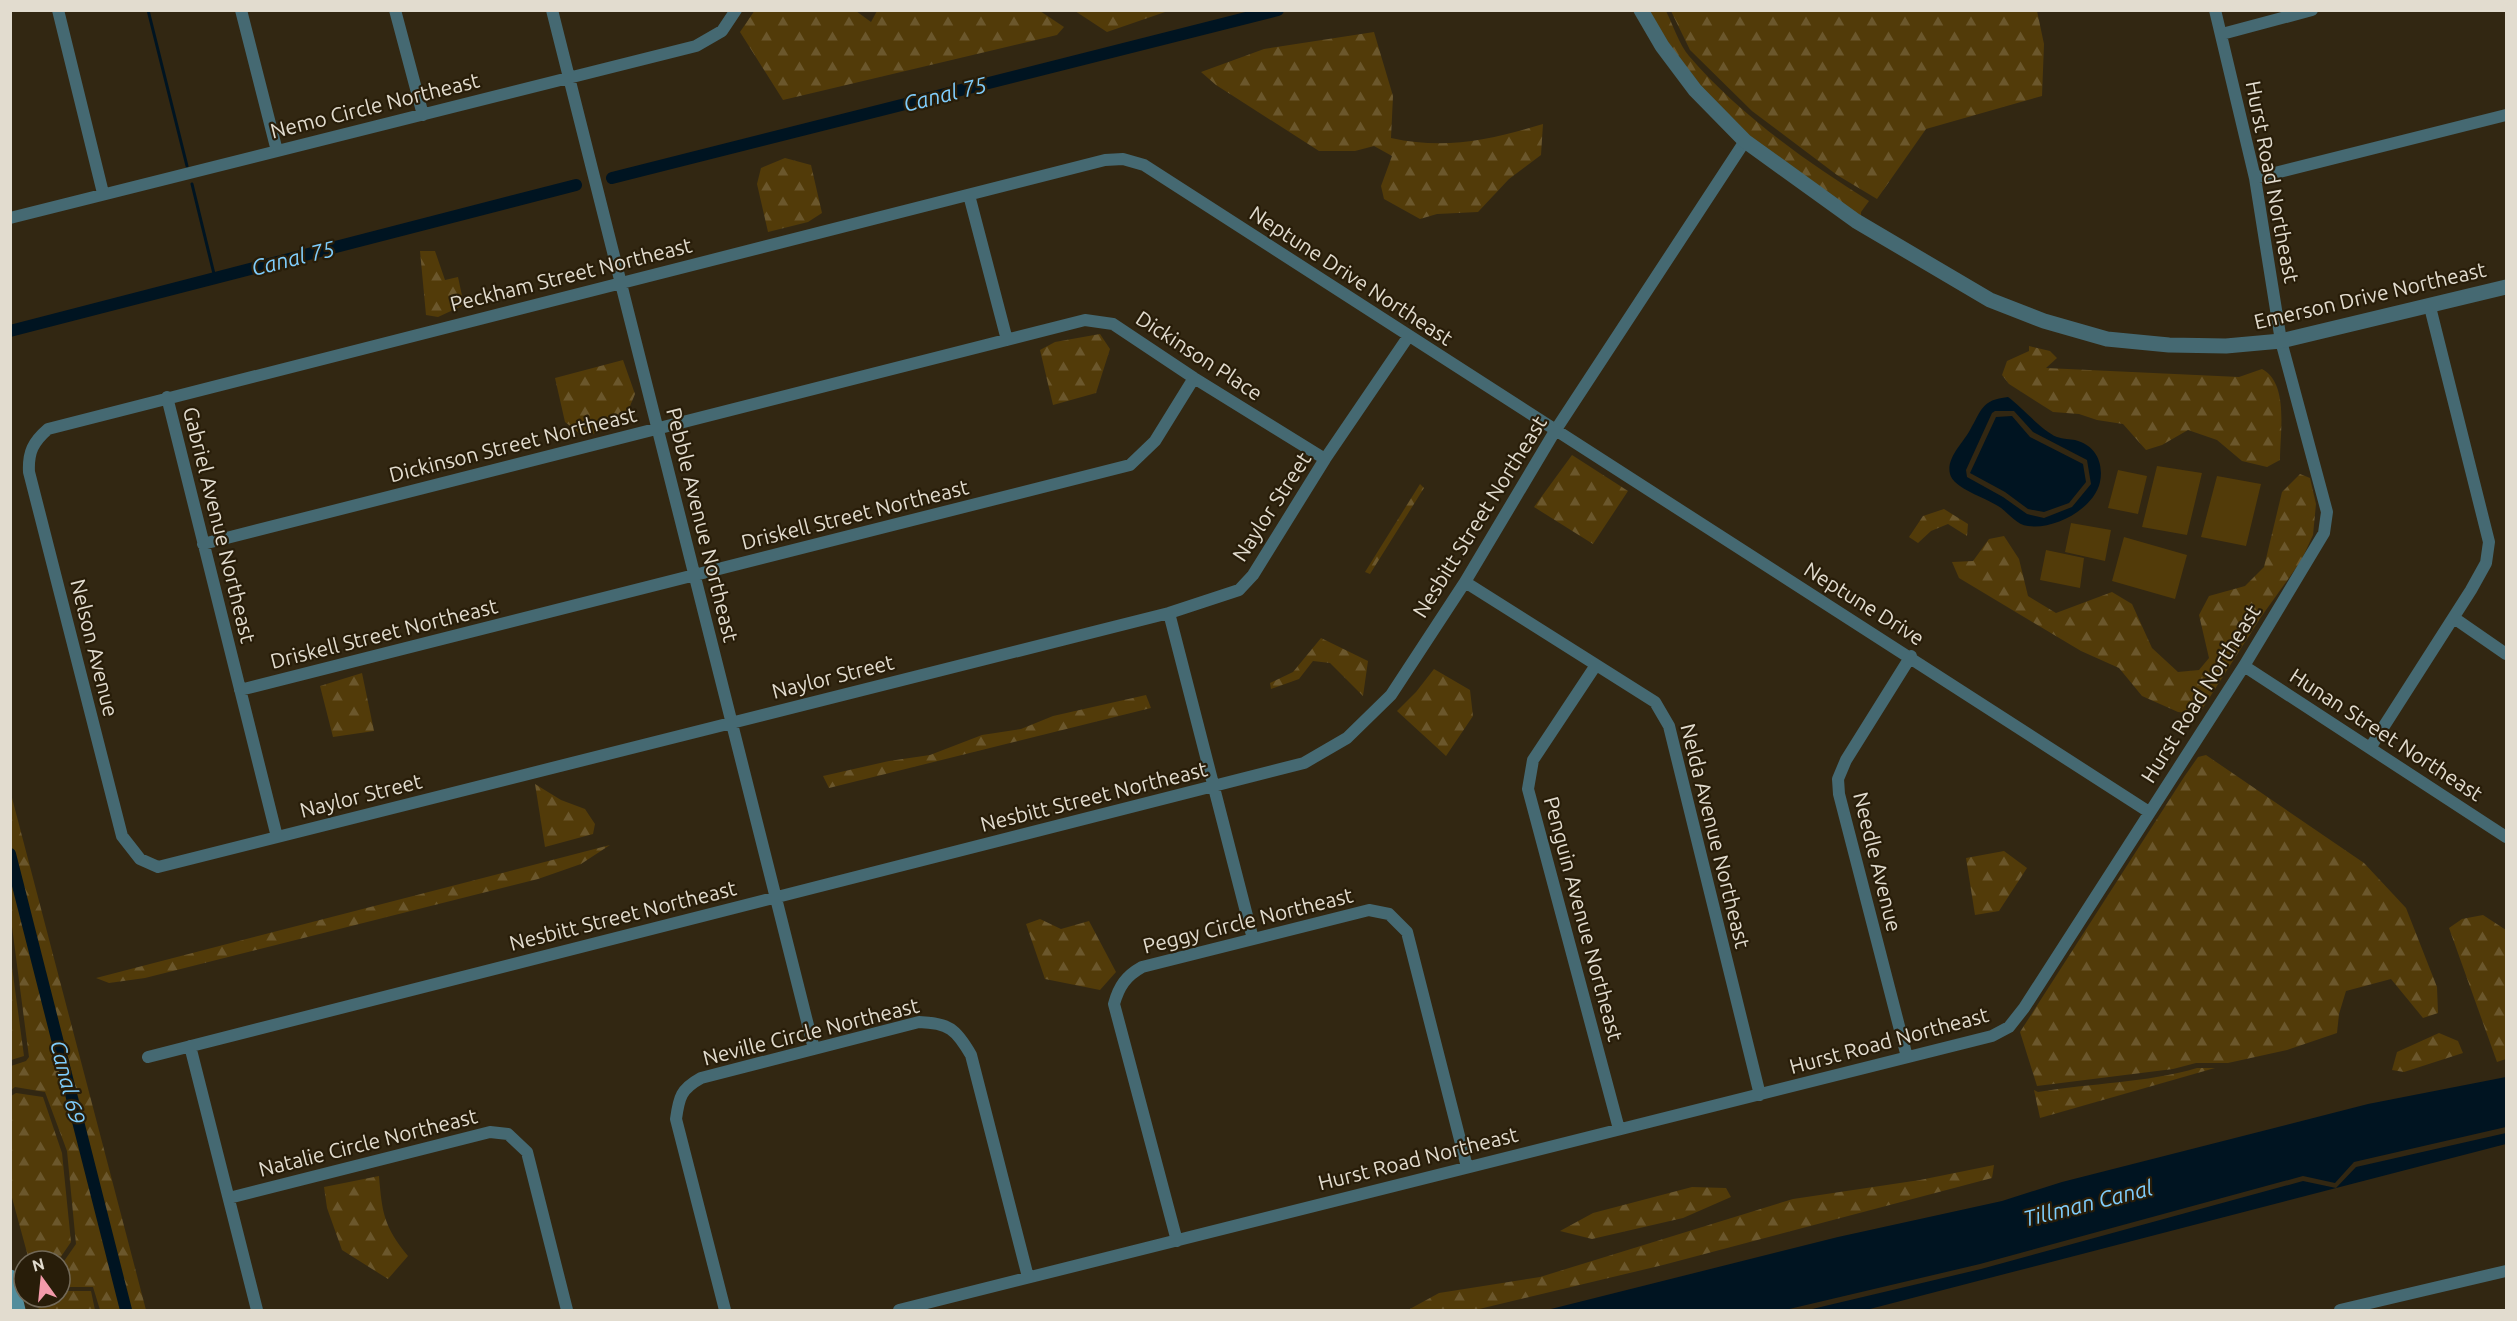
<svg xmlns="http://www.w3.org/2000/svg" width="2517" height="1321" font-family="Ubuntu,sans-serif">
  <defs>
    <pattern id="forest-firs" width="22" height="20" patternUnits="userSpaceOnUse" patternTransform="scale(1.5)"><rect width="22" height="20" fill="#523b09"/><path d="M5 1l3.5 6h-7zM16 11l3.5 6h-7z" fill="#6b572c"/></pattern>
  </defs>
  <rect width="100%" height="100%" fill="#322712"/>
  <path fill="url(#forest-firs)" d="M 755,10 L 856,11 L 871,22 L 877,11 L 1040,11 L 1064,27 L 1057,35 L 783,100 L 740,32 Z
    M 1075,11 L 1168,10 L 1168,11 L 1107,32 Z
    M 1647,11 L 1666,11 C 1673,25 1679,44 1689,56 C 1739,114 1805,161 1869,201 L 1861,212 L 1861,217 C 1825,191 1781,165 1748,136 C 1707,101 1675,56 1647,11 Z
    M 1671,11 L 2037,11 L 2044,44 L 2042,96 L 1926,129 L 1877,199 L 1837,175 L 1752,111 L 1690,50 Z
    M 1374,32 L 1393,96 L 1391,138 C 1446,150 1490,140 1543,124 L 1541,155 L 1509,179 L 1478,212 L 1437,214 L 1420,219 L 1384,199 L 1381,186 L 1392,156 L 1374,146 L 1355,151 L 1319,151 L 1216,85 L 1201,72 L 1264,49 Z
    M 785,158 L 811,165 L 822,213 L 808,222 L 768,232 L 757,184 L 761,168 Z
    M 420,251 L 435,251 L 445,280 L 458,277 L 464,305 L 438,317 L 426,315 Z
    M 1100,334 L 1110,349 L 1096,393 L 1053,405 L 1040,350 L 1055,342 Z
    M 2029,346 L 2050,351 L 2057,358 L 2046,368 L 2239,377 L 2262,369 C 2289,383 2280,432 2280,460 L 2267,467 L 2242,461 L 2217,440 L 2188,430 L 2162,445 L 2146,450 L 2123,424 L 2097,420 L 2079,414 L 2053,412 L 2009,384 L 2002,375 L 2007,361 L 2029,351 Z
    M 623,360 L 635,394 L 623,423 L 584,437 L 565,422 L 555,378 Z
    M 1572,455 L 1628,491 L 1593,544 L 1534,507 Z
    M 2300,474 L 2310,478 L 2316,504 L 2313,535 L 2301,561 L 2261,617 L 2199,714 L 2178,712 L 2142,696 L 2119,668 L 2081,651 L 1959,578 L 1952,562 L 1973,561 L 1989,539 L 2004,536 L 2019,559 L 2028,596 L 2056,613 L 2112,592 L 2132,604 L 2152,648 L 2178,672 L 2199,670 L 2209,658 L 2199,615 L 2209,596 L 2245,586 L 2264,567 L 2282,492 Z
    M 1420,484 L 1424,488 L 1370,574 L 1365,572 Z
    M 1944,509 L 1968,524 L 1967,536 L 1948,524 L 1931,531 L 1918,543 L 1909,537 L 1923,516 Z
    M 1321,638 L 1368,661 L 1363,696 L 1330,663 L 1313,661 L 1299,679 L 1271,689 L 1270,683 L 1293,672 Z
    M 1434,669 L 1470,690 L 1473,716 L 1446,756 L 1397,711 L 1416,692 Z
    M 362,673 L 374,731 L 333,737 L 320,686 Z
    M 1146,695 L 1151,708 L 829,788 L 823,776 L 889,761 L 930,755 L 982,735 L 1021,729 L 1053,716 Z
    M 2206,755 L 2364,863 L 2406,908 L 2437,987 L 2438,1013 L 2423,1018 L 2391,979 L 2346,991 L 2339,1014 L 2337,1033 L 2287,1050 L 2228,1063 L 2196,1063 L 2173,1069 L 2037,1086 L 2020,1032 L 2184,777 L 2198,757 Z
    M 535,784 L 561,800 L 585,809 L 595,824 L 593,834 L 545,847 Z
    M 10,794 L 11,794 L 146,1310 L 100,1310 L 93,1287 L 60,1287 L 60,1267 L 76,1244 L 67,1151 L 45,1092 L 15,1087 L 11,1090 L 11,1066 L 26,1061 L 29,1057 L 11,919 Z
    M 610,845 L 581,864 L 538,879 L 145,978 L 109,983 L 96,978 Z
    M 2004,851 L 2027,868 L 1999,911 L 1975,915 L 1966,858 Z
    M 2483,915 L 2506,930 L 2506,1059 L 2497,1062 L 2449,928 L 2462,919 Z
    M 1040,919 L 1061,929 L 1089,921 L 1116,972 L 1100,990 L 1045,979 L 1026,924 Z
    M 10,952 L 24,1056 L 11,1060 L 10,1060 Z
    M 2439,1033 L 2458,1041 L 2463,1053 L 2404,1072 L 2392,1070 L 2397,1052 Z
    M 2197,1068 L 2215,1068 L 2040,1118 L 2034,1090 L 2038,1092 C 2091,1083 2146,1083 2197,1068 Z
    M 16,1093 L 43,1097 L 62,1153 L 71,1242 L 58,1261 L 29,1260 L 11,1194 L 11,1096 Z
    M 1994,1165 L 1992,1178 L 1663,1265 L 1475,1310 L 1408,1310 L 1439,1293 L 1540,1277 L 1793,1199 L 1920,1180 Z
    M 379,1176 C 382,1213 384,1227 408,1256 L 388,1279 L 342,1250 L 327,1208 L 324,1187 Z
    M 1692,1187 L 1726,1188 L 1731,1197 L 1683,1218 L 1592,1239 L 1560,1231 L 1593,1213 Z
    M 66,1291 L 91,1291 L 95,1310 L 39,1310 L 36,1298 L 60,1297 L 60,1293 Z"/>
  <path fill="#523b09" d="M 2157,466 L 2202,473 L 2187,535 L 2142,527 Z
    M 2118,470 L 2147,476 L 2138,514 L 2108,508 Z
    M 2217,476 L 2261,484 L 2246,546 L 2201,537 Z
    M 2071,523 L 2111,530 L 2105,561 L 2065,552 Z
    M 2124,537 L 2187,555 L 2175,599 L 2112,581 Z
    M 2046,550 L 2084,558 L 2080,588 L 2040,580 Z"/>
  <path fill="#001421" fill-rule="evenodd" d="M 2008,397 C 2023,408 2041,430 2057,437 C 2063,439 2070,439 2075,440 C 2095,445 2104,462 2100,482 C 2094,509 2054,530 2028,526 C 2016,525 2008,512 1998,506 C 1986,498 1953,488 1950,474 C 1946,458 1963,443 1970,430 C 1982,410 1981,400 2008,397 ZM 1995,411 L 2014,411 L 2033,432 L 2087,460 L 2091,484 L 2072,507 L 2044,518 L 2027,514 L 2003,497 L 1967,477 L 1966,470 L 1992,413 Z
    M 2012,416 L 2030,437 L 2083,464 L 2086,482 L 2069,503 L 2044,512 L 2028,509 L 2005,492 L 1970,473 L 1996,417 Z
    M 2506,1077 L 2506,1127 L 2354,1162 L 2335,1183 L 2303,1176 L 1980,1264 L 1785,1310 L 1547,1310 L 1838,1237 L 2002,1201 L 2062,1182 L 2368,1104 Z
    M 2506,1133 L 2506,1144 L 1866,1310 L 1808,1310 L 1981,1269 L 2303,1181 L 2336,1188 L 2356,1167 Z"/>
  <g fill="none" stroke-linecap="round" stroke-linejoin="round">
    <path stroke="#001421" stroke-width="3" d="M 148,10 L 187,166
      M 192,184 L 215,278"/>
    <path stroke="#001421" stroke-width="12" d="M 612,178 L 1278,10
      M 10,331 L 576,185
      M 10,854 L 126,1310"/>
    <path stroke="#456972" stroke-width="12" d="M 58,10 L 103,193
      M 241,10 L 277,151
      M 395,10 L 423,115
      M 552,10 L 814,1049
      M 2222,34 L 2312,10
      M 2255,178 L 2506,115
      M 969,195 L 1007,340
      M 10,218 L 696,46 L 722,31 L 736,10
      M 1408,337 L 1325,459 L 1253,575 L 1239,590 L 1169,613 L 158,867 L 140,859 L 122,836 L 29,472 C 28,452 33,442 48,429 L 1105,160 L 1123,159 L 1144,165 C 1477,383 1815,594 2149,812
      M 167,397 L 277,837
      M 203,544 L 1085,320 L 1113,324 L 1194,378 L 1325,459
      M 1465,582 L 1655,702 L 1669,726 L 1760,1095
      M 1169,613 L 1253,939
      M 2454,618 L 2506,654
      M 1596,665 L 1533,760 L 1528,789 L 1619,1129
      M 2244,666 L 2506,837
      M 240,690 L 1130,465 L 1155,441 L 1194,378
      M 2370,748 L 2471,590 L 2486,563 L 2489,542 L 2430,307
      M 190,1046 L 257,1310
      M 148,1057 L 1304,763 L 1347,738 L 1391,695 L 1465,582 L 1555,431 L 1745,141
      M 1907,1057 L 1839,794 L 1838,779 L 1846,760 L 1911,656
      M 229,1198 L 490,1132 L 508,1134 L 527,1152 L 567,1310
      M 1177,1241 L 1114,1004 C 1119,986 1126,976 1142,967 L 1369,910 L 1389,914 L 1407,932 L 1467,1167
      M 725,1310 L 676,1119 C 679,1097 681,1089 701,1078 L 919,1022 C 949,1023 956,1029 971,1055 L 1028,1277
      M 899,1310 L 1992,1036 L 2009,1027 L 2024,1008 L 2244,666 L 2324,533 L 2327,512 L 2281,341 L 2255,178 L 2215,10
      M 2340,1310 L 2506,1271"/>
    <path stroke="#456972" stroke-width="15" d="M 1641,10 L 1662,46 L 1695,90 L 1745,141 L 1856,221 L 1990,300 L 2044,321 L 2107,339 L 2169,345 L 2226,346 L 2281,341 L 2506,287"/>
    <path stroke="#528d9c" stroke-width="15" d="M 10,1277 L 18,1310"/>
  </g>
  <g text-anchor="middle" stroke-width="4.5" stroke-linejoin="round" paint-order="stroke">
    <g font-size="21" fill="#e2dccf" stroke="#281d09">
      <text transform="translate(375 106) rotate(-14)" y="7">Nemo Circle Northeast</text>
      <text transform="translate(2272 182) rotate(79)" y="7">Hurst Road Northeast</text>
      <text transform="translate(571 275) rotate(-14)" y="7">Peckham Street Northeast</text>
      <text transform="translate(1351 276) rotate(33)" y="7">Neptune Drive Northeast</text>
      <text transform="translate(2370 296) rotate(-13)" y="7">Emerson Drive Northeast</text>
      <text transform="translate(1199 356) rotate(33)" y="7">Dickinson Place</text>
      <text transform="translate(513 445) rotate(-14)" y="7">Dickinson Street Northeast</text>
      <text transform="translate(1272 507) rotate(-57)" y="7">Naylor Street</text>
      <text transform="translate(855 515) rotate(-14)" y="7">Driskell Street Northeast</text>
      <text transform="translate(1480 517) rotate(-58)" y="7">Nesbitt Street Northeast</text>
      <text transform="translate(219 525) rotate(76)" y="7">Gabriel Avenue Northeast</text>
      <text transform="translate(702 525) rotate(76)" y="7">Pebble Avenue Northeast</text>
      <text transform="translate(1864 604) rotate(32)" y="7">Neptune Drive</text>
      <text transform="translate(384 634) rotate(-14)" y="7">Driskell Street Northeast</text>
      <text transform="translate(94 648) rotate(76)" y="7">Nelson Avenue</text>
      <text transform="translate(833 677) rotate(-14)" y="7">Naylor Street</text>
      <text transform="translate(2201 694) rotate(-58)" y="7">Hurst Road Northeast</text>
      <text transform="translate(2386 735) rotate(33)" y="7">Hunan Street Northeast</text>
      <text transform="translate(361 796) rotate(-14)" y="7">Naylor Street</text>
      <text transform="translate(1094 797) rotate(-14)" y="7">Nesbitt Street Northeast</text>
      <text transform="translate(1715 836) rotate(76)" y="7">Nelda Avenue Northeast</text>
      <text transform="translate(1877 862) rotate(76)" y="7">Needle Avenue</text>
      <text transform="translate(623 916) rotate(-14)" y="7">Nesbitt Street Northeast</text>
      <text transform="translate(1583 919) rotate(75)" y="7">Penguin Avenue Northeast</text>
      <text transform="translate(1248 921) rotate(-14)" y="7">Peggy Circle Northeast</text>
      <text transform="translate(811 1032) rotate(-14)" y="7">Neville Circle Northeast</text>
      <text transform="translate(1889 1041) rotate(-15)" y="7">Hurst Road Northeast</text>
      <text transform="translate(368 1143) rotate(-14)" y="7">Natalie Circle Northeast</text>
      <text transform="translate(1418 1159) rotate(-14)" y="7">Hurst Road Northeast</text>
    </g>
    <g font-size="22" font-style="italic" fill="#7fcdfc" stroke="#281d09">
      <text transform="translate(945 94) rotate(-14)" y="8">Canal 75</text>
      <text transform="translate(293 258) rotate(-14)" y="8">Canal 75</text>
      <text transform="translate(68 1082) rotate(76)" y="8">Canal 69</text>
      <text transform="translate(2088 1203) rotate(-14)" y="8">Tillman Canal</text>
    </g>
  </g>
  <rect width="2517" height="1321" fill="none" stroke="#e2dccf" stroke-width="24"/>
  <g transform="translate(42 1279) rotate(345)"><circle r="28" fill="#281d09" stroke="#726958" stroke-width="1.5"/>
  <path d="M0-4.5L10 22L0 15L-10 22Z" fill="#f39aaa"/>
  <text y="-9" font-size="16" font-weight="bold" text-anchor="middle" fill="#e2dccf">N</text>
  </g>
</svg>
